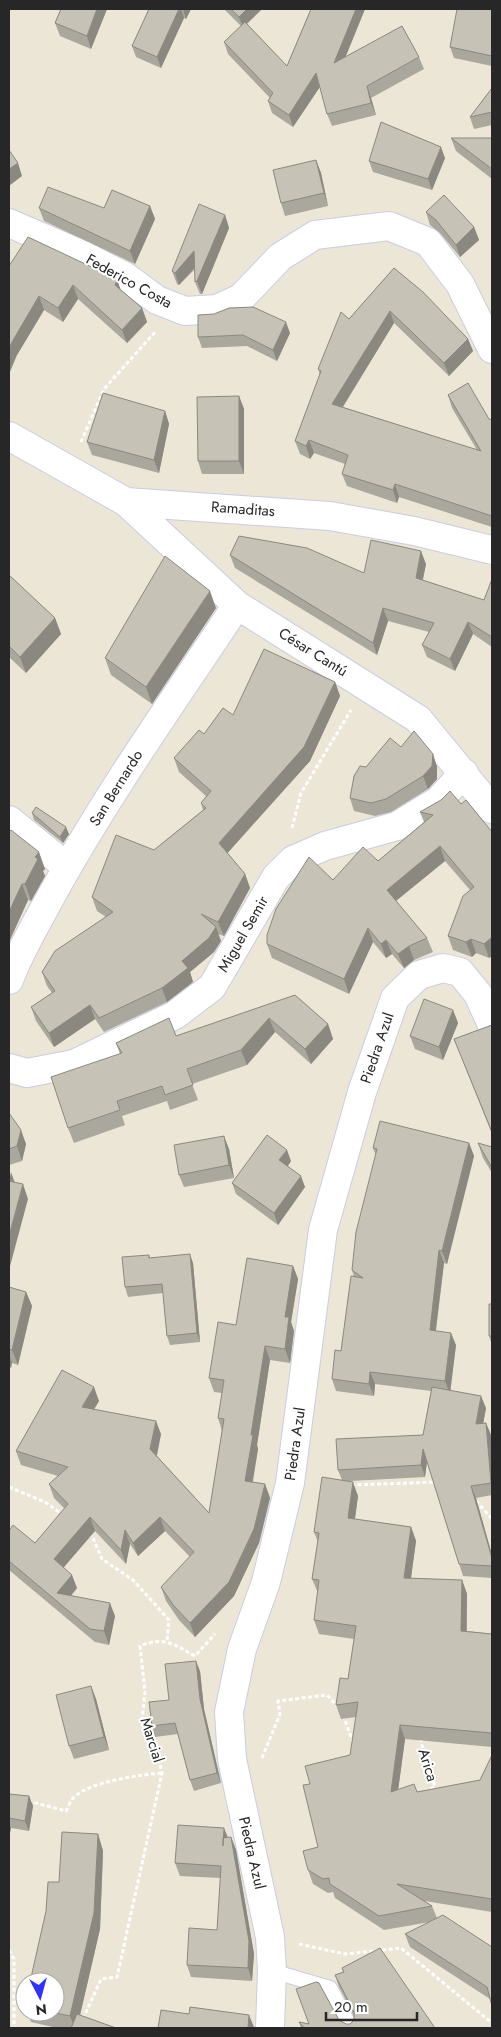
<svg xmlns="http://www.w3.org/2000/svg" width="501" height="2037" font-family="Jost,sans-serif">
  <rect width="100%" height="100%" fill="#ebe6d6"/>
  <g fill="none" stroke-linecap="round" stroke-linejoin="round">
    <g stroke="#cbcce2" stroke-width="16">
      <path id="lane" d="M 272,1971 L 330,1988 L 351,2028"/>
    </g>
    <g stroke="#cbcce2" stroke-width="30">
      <path id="street" d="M 9,223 L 83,255 L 126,277 L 157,300 L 185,311 L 217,309 L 241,298 L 280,257 L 315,235 L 389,226 L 428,242 L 460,284 L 492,349
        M 126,502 L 237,605 L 418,719 L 492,809
        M 9,820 L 67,867
        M 9,980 C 21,948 39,919 55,889 C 110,790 175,699 237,605
        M 9,1068 L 27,1073 L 74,1064 L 175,1015 L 212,987 L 276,877 L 293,860 L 325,846 L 397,826 L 438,801 L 464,773
        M 270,2028 L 272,1971 L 270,1937 L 232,1759 L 229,1712 L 242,1649 L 266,1582 L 290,1483 L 323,1230 L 362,1092 L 395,998 L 419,975 L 443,968 L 460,972 L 478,994 L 492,1025"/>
    </g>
    <g stroke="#cbcce2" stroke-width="30">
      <path id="secondary" d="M 9,436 L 126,502 L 330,516 L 414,531 L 492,550"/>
    </g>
    <path stroke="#fff" stroke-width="3" stroke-dasharray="4 2.5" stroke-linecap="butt" d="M 81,442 L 104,389 L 156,331
      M 292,828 L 301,793 L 351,710
      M 351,1485 L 437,1482
      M 9,1487 L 45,1502 L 63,1515
      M 476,1501 L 492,1519
      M 88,1534 L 93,1538 L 102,1559 L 133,1580 L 169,1620 L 167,1641
      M 343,1715 L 353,1742
      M 421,1738 L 421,1742 L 435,1787 L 427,1791
      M 262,1758 L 280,1714 L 278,1701 L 327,1695 L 339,1708
      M 28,1801 L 66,1811 C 68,1807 71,1800 74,1797 C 92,1781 139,1775 162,1773
      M 299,1944 L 345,1954 L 401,1948 L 492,2023
      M 9,1950 L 14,1959 L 14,2028
      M 83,2019 L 101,1979 L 117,1977 L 162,1773 L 156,1748 L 142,1719 L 145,1692 L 140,1646 C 164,1636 173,1644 195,1656 L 215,1634"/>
    <use href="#lane" stroke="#fff" stroke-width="14"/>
    <use href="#street" stroke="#fff" stroke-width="28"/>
    <use href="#secondary" stroke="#fff" stroke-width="28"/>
  </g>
  <path fill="#aaa79d" d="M 61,9 L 107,9 L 91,49 L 60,36 L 55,23 Z
    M 149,9 L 191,9 L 186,19 L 184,18 L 161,68 L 136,57 L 132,46 Z
    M 224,9 L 262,9 L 247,24 L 287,66 L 311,9 L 365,9 L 346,56 L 419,57 L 424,69 L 371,98 L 376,115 L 332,126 L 327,114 L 320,87 L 293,127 L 272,113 L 268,101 L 270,98 L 228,54 L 224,42 L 241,26 Z
    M 492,9 L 492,66 L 454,58 L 450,47 Z
    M 492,88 L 492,125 L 474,129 L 470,117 Z
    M 451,138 L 492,138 L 492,179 L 456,151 Z
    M 445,158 L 432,190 L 373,172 L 369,161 Z
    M 316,160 L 321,173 L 328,206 L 285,216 L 281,203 Z
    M 150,206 L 155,219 L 135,264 L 44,221 L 39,208 L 104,208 Z
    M 426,212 L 474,227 L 479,240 L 460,257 L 440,233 L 430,225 Z
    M 225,215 L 229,228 L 202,294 L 200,294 L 195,282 L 195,269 L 179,285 L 177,284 L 172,271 Z
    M 9,266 L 117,280 L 120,289 L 142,308 L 147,322 L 127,343 L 78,299 L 63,322 L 44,310 L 17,355 Z
    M 394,268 L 468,339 L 473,351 L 449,376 L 394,323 L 343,407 L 477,450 L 452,408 L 448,395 L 489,419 L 492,420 L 492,527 L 399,497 L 397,503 L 347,486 L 342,474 L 345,464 L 314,453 L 310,459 L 300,454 L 295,441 L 320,375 L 318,369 L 349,319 Z
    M 290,333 L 277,361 L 247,346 L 202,348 L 198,337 Z
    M 239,396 L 244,409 L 244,474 L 202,474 L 198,461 Z
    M 165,411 L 169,424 L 159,473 L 92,455 L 87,442 Z
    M 230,555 L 364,573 L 426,564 L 423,580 L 484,600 L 492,579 L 492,647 L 473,634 L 455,671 L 427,657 L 422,645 L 429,632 L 388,621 L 377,655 L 235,568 Z
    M 9,575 L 55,618 L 61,634 L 26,673 L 9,657 Z
    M 216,608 L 152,704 L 111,675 L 105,658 Z
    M 335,682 L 340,696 L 310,761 L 227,853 L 245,874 L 250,888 L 224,936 L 218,934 L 221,941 L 214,952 L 190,972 L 193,982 L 167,1002 L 104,1032 L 95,1019 L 54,1047 L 36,1021 L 31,1007 L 52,993 L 47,986 L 42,972 L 106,917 L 97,911 L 92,897 L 154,850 L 203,810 L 201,803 L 206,796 L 179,772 L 174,758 L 204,734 L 233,715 Z
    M 401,747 L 433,754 L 437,767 L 437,779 L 428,789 L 391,812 L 375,816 L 354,811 L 350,798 L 366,767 Z
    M 461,804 L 492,832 L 492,956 L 489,958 L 476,953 L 472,957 L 453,950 L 448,936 L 470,890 L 445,861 L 396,901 L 427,938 L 433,952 L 414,960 L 404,968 L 392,954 L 386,958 L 373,942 L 349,994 L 272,958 L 267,944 L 333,880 L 378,861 L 424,822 L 420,812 Z
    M 32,813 L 69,834 L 63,843 L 34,820 Z
    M 9,832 L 45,869 L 43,871 L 45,876 L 31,901 L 28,900 L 9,942 Z
    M 295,995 L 328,1024 L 333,1039 L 311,1064 L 275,1032 L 247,1065 L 192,1084 L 198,1100 L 170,1110 L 167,1101 L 122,1116 L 125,1125 L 74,1143 L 68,1128 L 120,1054 L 116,1043 L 176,1036 Z
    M 453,1010 L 458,1023 L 443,1060 L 415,1049 L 410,1036 Z
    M 492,1025 L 492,1134 L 454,1039 Z
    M 9,1113 L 26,1144 L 22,1161 L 9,1165 Z
    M 469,1143 L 474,1156 L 447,1264 L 444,1263 L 436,1331 L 456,1345 L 450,1390 L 486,1408 L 483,1423 L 486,1423 L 491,1435 L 492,1457 L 492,1495 L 476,1498 L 492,1555 L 492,1578 L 463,1576 L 427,1462 L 425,1477 L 350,1481 L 358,1496 L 355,1519 L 411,1527 L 416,1541 L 411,1578 L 462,1580 L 467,1594 L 467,1631 L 492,1634 L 492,1747 L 405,1739 L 398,1790 L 417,1792 L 480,1780 L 492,1755 L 492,1912 L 425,1901 L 432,1906 L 437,1918 L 492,1947 L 490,1999 L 410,1947 L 405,1934 L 430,1922 L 384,1930 L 335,1898 L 333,1892 L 328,1893 L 313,1884 L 308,1870 L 318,1847 L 310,1784 L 350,1755 L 356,1717 L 341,1719 L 336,1705 L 348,1679 L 354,1639 L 319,1634 L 314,1620 L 318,1593 L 312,1579 L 318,1542 L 314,1532 L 342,1480 L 338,1470 L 423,1435 L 431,1391 L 375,1384 L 374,1396 L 336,1391 L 332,1379 L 341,1351 L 354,1277 L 352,1270 L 376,1156 L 373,1148 Z
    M 478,1143 L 492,1147 L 492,1173 L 483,1158 Z
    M 229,1149 L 234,1178 L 184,1187 L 179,1175 Z
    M 291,1161 L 288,1166 L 305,1187 L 278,1225 L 236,1194 L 232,1183 Z
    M 149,1255 L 150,1258 L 193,1263 L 200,1342 L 170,1345 L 167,1336 L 163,1293 L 128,1297 L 125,1287 Z
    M 293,1266 L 298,1279 L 291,1322 L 294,1331 L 290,1363 L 270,1360 L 257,1445 L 258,1449 L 253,1482 L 265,1484 L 270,1498 L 259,1543 L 234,1596 L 195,1637 L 179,1620 L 166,1601 L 161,1587 L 190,1557 L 165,1531 L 138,1556 L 130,1544 L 126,1564 L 95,1531 L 63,1567 L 77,1588 L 71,1596 L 115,1616 L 109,1645 L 95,1642 L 9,1570 L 9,1531 L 35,1543 L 65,1509 L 54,1498 L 49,1484 L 58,1476 L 21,1465 L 16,1451 L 99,1401 L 94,1409 L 161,1434 L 157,1456 L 209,1513 L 222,1431 L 218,1418 L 222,1393 L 214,1392 L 209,1378 L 236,1325 Z
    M 9,1287 L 26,1292 L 32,1306 L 18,1365 L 12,1363 L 11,1368 L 9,1367 Z
    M 492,1304 L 492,1345 L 489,1336 Z
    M 200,1671 L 204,1709 L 221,1783 L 194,1791 L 190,1780 L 178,1734 L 155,1737 L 152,1726 L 169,1700 Z
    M 91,1686 L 96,1699 L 109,1750 L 74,1759 L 69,1746 Z
    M 9,1794 L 29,1796 L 33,1806 L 29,1831 L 11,1828 L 9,1838 Z
    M 98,1834 L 103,1851 L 100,1929 L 80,2015 L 116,2028 L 57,2028 L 31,2022 L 27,2012 L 55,2012 L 59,1882 Z
    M 231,1837 L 236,1850 L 254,1954 L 252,1981 L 191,1977 L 187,1965 L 217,1930 L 221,1878 L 180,1876 L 175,1863 L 228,1838 Z
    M 342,1968 L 435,2028 L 301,2028 L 299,2022 L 309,2024 L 339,2020 L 346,2024 L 350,2024 L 354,2020 L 354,2016 L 339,1987 L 335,1975 L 343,1972 Z"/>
  <path fill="#8b887f" d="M 97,9 L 107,9 L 91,49 L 87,36 Z
    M 179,9 L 181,9 L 184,18 L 161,68 L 157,57 Z
    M 183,9 L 191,9 L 186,19 Z
    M 247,9 L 262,9 L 243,27 L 239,17 Z
    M 356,9 L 365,9 L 338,75 L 334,63 Z
    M 316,73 L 321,85 L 293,127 L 289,115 Z
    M 367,86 L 371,98 L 376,115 L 371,103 Z
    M 441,147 L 445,158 L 432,190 L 428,179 Z
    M 316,160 L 321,173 L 328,206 L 324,193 Z
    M 18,163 L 22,176 L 9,186 L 9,169 Z
    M 150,206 L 155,219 L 135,264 L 130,251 Z
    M 225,215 L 229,228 L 202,294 L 197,281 Z
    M 474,227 L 479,240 L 460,257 L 456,245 Z
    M 194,251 L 198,264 L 179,285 L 175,273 Z
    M 117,280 L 122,293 L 115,285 Z
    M 73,285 L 78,299 L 63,322 L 58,308 Z
    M 39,296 L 44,310 L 17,355 L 9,374 L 9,349 L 12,342 Z
    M 142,308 L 147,322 L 127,343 L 122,330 Z
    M 390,311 L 394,323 L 337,416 L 332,404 Z
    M 286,322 L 290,333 L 277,361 L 273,350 Z
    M 468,339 L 473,351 L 449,376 L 444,363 Z
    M 239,396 L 244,409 L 244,474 L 239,461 Z
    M 165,411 L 169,424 L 159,473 L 154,460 Z
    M 309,440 L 314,453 L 310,459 L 306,446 Z
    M 395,484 L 399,497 L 397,503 L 393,490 Z
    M 421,551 L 426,564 L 420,591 L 416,578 Z
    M 210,591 L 216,608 L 152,704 L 146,687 Z
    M 383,608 L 388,621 L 377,655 L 373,643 Z
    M 55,618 L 61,634 L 26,673 L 20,657 Z
    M 468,622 L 473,634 L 455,671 L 450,659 Z
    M 335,682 L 340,696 L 310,761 L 224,857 L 219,843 Z
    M 433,754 L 437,767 L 437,779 L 428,789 L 423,776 Z
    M 66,827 L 69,834 L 63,843 L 60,837 Z
    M 440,846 L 445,861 L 392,904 L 387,890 Z
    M 39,852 L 45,869 L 43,871 L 45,876 L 31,901 L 25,884 L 35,857 Z
    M 245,874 L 250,888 L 224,936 L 218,922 Z
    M 22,884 L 28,900 L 9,942 L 9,912 Z
    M 216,927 L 221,941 L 214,952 L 190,972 L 193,982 L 167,1002 L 162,988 L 182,961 Z
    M 368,928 L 373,942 L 349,994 L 344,979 Z
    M 492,937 L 492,956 L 489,958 L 484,944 Z
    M 471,939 L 476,953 L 472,957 L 466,942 Z
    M 386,940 L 392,954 L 386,958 L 381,944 Z
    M 409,946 L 414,960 L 404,968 L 398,954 Z
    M 90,1005 L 95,1019 L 54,1047 L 49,1033 Z
    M 453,1010 L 458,1023 L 443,1060 L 439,1047 Z
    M 269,1018 L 275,1032 L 247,1065 L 241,1050 Z
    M 328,1024 L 333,1039 L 311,1064 L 305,1049 Z
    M 21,1130 L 26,1144 L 22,1161 L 17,1146 Z
    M 224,1136 L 229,1149 L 234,1178 L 229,1165 Z
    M 469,1143 L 474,1156 L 447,1264 L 442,1251 Z
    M 287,1150 L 291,1161 L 284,1171 L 279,1160 Z
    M 11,1172 L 16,1186 L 9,1182 Z
    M 301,1176 L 305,1187 L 278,1225 L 274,1213 Z
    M 23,1184 L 28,1199 L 9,1270 L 9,1236 Z
    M 439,1250 L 444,1263 L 434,1343 L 430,1330 Z
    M 190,1254 L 193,1263 L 200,1342 L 197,1333 Z
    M 293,1266 L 298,1279 L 291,1322 L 294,1331 L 290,1363 L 285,1349 L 285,1317 Z
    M 26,1292 L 32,1306 L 18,1365 L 12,1350 Z
    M 451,1333 L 456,1345 L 450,1394 L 445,1381 Z
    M 265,1346 L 270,1360 L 257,1445 L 258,1449 L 250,1495 L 245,1481 L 251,1435 Z
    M 9,1353 L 12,1363 L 11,1368 L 9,1362 Z
    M 370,1372 L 375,1384 L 374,1396 L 369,1384 Z
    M 94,1387 L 99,1401 L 87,1421 L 82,1407 Z
    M 481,1396 L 486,1408 L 481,1436 L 476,1424 Z
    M 156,1421 L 161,1434 L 155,1463 L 150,1449 Z
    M 486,1423 L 491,1435 L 492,1457 L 492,1487 L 491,1483 Z
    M 423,1449 L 427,1461 L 425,1477 L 421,1465 Z
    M 353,1482 L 358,1496 L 353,1532 L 348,1518 Z
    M 265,1484 L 270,1498 L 259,1543 L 234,1596 L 195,1637 L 190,1623 Z
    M 471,1486 L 476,1498 L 492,1555 L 492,1558 Z
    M 90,1517 L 95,1531 L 59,1573 L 54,1559 Z
    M 160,1517 L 165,1531 L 138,1556 L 133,1543 Z
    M 411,1527 L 416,1541 L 409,1592 L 404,1578 Z
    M 125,1530 L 130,1544 L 126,1564 L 121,1550 Z
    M 72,1575 L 77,1588 L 62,1606 L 57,1593 Z
    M 462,1580 L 467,1594 L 466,1645 L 461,1631 Z
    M 110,1603 L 115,1616 L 109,1645 L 104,1631 Z
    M 196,1661 L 200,1671 L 204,1709 L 221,1783 L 217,1773 L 200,1699 Z
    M 91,1686 L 96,1699 L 109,1750 L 104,1737 Z
    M 400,1725 L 405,1739 L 396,1806 L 391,1792 Z
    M 9,1737 L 10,1740 L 9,1753 Z
    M 29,1796 L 33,1806 L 29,1831 L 25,1821 Z
    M 9,1822 L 11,1828 L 9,1838 Z
    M 224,1828 L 229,1840 L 223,1846 Z
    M 98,1834 L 103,1851 L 100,1929 L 77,2028 L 75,2028 L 70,2016 Z
    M 231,1837 L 236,1850 L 254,1954 L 252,1981 L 248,1968 Z
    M 249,2015 L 254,2027 L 254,2028 L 248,2028 Z"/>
  <path fill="#c6c2b6" stroke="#8b887f" d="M 61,9 L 97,9 L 87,36 L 55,23 Z
    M 149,9 L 179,9 L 157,57 L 132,46 Z
    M 231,9 L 247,9 L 239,17 Z
    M 311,9 L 356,9 L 334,63 L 402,26 L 419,57 L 367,86 L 371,103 L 327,114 L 316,73 L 289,115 L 268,101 L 273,93 L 224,42 L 245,22 L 287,66 Z
    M 457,9 L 492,9 L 492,56 L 450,47 Z
    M 492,88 L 492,112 L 470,117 Z
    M 381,122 L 441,147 L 428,179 L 369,161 Z
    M 451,138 L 492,138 L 492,169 Z
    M 9,150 L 18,163 L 9,169 Z
    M 316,160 L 324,193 L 281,203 L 273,170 Z
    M 48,187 L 104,208 L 112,190 L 150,206 L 130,251 L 39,208 Z
    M 444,195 L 474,227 L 456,245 L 436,220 L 426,212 Z
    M 199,204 L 225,215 L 197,281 L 195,282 L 194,251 L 175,273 L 172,271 Z
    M 28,237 L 113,277 L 117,280 L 115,285 L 142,308 L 122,330 L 73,285 L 58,308 L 39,296 L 12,342 L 9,349 L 9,266 Z
    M 394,268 L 423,292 L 468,339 L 444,363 L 390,311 L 332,404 L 481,451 L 448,395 L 468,383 L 489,419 L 492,420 L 492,516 L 395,484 L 393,490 L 342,474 L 348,455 L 309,440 L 306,446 L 295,441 L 321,371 L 318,369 L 341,312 L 349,319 Z
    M 253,307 L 286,322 L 273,350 L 243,335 L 198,337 L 198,315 L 214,314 L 229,308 Z
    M 103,393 L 165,411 L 154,460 L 87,442 Z
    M 239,396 L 239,461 L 198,461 L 197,397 Z
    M 239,536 L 307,548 L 364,573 L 371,540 L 421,551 L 416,578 L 484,600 L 492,579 L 492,637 L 468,622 L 450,659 L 422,645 L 434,623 L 383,608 L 373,643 L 230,555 Z
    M 165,556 L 210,591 L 146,687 L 105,658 Z
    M 9,575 L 55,618 L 20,657 L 9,646 Z
    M 264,649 L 335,682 L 304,747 L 219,843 L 245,874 L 218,922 L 201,914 L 216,927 L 209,938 L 182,961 L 188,968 L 162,988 L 99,1018 L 90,1005 L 49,1033 L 31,1007 L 55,991 L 42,972 L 55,951 L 113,912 L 92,897 L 116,835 L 154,850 L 206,808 L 201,803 L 211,791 L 174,758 L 199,730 L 204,734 L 223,708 L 233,715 Z
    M 414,731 L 433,754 L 432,766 L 423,776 L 386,799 L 371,803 L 350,798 L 354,776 L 360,766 L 366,767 L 390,738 L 401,747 Z
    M 450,791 L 461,804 L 466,800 L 492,832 L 492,937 L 484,944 L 471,939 L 466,942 L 448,936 L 463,896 L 474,887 L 440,846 L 387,890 L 427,938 L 409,946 L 398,954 L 386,940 L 381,944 L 368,928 L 344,979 L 267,944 L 267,935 L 276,909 L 309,857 L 333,880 L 363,847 L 378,861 L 433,815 L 420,812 L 441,800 Z
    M 36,807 L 66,827 L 60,837 L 32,813 Z
    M 11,830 L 39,852 L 35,857 L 38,859 L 25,884 L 22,884 L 9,912 L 9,832 Z
    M 295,995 L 328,1024 L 305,1049 L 269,1018 L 241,1050 L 187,1069 L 193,1085 L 165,1095 L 162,1086 L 117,1101 L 120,1110 L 68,1128 L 51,1077 L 122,1053 L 116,1043 L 169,1018 L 176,1036 Z
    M 424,999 L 453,1010 L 439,1047 L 410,1036 Z
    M 492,1025 L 492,1132 L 454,1039 Z
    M 9,1113 L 21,1130 L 17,1146 L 9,1149 Z
    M 380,1121 L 469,1143 L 442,1251 L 439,1250 L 430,1330 L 451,1333 L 445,1381 L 370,1372 L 369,1384 L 332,1379 L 335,1350 L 341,1351 L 351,1276 L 363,1278 L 352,1270 L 356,1232 L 377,1149 L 373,1148 Z
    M 267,1135 L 287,1150 L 279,1160 L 301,1176 L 274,1213 L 232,1183 Z
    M 224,1136 L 229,1165 L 179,1175 L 174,1145 Z
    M 478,1143 L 492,1147 L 492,1168 Z
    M 9,1181 L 23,1184 L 9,1236 Z
    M 190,1254 L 197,1333 L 167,1336 L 162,1284 L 125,1287 L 122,1257 L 149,1255 L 149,1258 Z
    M 247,1258 L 293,1266 L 285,1317 L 289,1317 L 285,1349 L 265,1346 L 251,1435 L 253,1435 L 245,1481 L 265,1484 L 254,1529 L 229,1582 L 190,1623 L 174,1606 L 161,1587 L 194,1552 L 160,1517 L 133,1543 L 125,1530 L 121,1550 L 90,1517 L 54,1559 L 72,1575 L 57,1593 L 110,1603 L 104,1631 L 90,1629 L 9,1561 L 9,1531 L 13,1525 L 35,1543 L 68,1504 L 49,1484 L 68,1467 L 16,1451 L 62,1370 L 94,1387 L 82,1407 L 156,1421 L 150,1449 L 209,1513 L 224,1419 L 218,1418 L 224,1380 L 209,1378 L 218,1322 L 236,1325 Z
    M 9,1287 L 26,1292 L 12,1350 L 9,1349 Z
    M 489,1304 L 492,1304 L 492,1336 L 489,1336 Z
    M 432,1387 L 481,1396 L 476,1424 L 486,1423 L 491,1483 L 471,1486 L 492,1558 L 492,1566 L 459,1564 L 423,1449 L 421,1465 L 338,1470 L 336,1439 L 423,1435 Z
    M 322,1477 L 353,1482 L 348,1518 L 411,1527 L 404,1578 L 462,1580 L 461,1631 L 492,1634 L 492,1733 L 400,1725 L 391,1792 L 414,1784 L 417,1792 L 480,1780 L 492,1755 L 492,1899 L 397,1884 L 432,1906 L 379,1916 L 330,1884 L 329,1878 L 323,1879 L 308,1870 L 303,1851 L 318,1847 L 303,1785 L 310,1784 L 305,1766 L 350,1755 L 358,1702 L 336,1705 L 340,1678 L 348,1679 L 356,1626 L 314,1620 L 319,1580 L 312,1579 L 319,1533 L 314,1532 Z
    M 196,1661 L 200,1699 L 217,1773 L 190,1780 L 175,1723 L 152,1726 L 149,1702 L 169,1700 L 165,1664 Z
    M 91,1686 L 104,1737 L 69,1746 L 56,1695 Z
    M 9,1794 L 29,1796 L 25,1821 L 9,1818 Z
    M 178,1825 L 224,1828 L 223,1846 L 223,1838 L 231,1837 L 249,1941 L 248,1968 L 187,1965 L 189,1928 L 217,1930 L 221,1866 L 175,1863 Z
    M 62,1832 L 98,1834 L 94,1913 L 70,2016 L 51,2012 L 55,2012 L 55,1982 L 30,1982 L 46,1911 L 48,1882 L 59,1882 Z
    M 443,1915 L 492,1947 L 492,2006 L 487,1987 L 405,1934 Z
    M 380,1948 L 435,2028 L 304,2028 L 299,2022 L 309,2024 L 296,1989 L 316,1982 L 319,1983 L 339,2020 L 346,2024 L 350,2024 L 354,2020 L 354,2012 L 335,1975 L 344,1972 L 342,1968 Z
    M 190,2007 L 249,2015 L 248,2028 L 158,2028 L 161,2010 L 189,2014 Z
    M 77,2014 L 116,2028 L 71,2028 Z"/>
  <g text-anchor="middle" stroke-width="4" stroke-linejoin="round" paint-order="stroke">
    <g font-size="15" fill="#272727" stroke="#fff">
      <text transform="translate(129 281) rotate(29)" y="5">Federico Costa</text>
      <text transform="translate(243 509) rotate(4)" y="5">Ramaditas</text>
      <text transform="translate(313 652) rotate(32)" y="5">César Cantú</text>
      <text transform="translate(116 788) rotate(-58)" y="5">San Bernardo</text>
      <text transform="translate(243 934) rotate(-60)" y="5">Miguel Semir</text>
      <text transform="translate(377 1048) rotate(-71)" y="5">Piedra Azul</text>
      <text transform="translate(295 1444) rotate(-82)" y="5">Piedra Azul</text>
      <text transform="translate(152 1740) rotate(72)" y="5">Marcial</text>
      <text transform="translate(428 1765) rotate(73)" y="5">Arica</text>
      <text transform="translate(252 1853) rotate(77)" y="5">Piedra Azul</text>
    </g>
  </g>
  <rect width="501" height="2037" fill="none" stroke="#272727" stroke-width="20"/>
  <g transform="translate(40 1997) rotate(174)"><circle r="24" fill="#ffffff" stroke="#a9a9a9"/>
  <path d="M0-4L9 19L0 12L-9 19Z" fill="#2f32ff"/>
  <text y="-8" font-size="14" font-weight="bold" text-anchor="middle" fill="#272727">N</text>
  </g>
  <path d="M326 2012v8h91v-8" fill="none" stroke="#272727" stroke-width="2.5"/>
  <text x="334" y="2012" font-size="15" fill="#272727" stroke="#ffffff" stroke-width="4" paint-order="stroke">20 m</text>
</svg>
